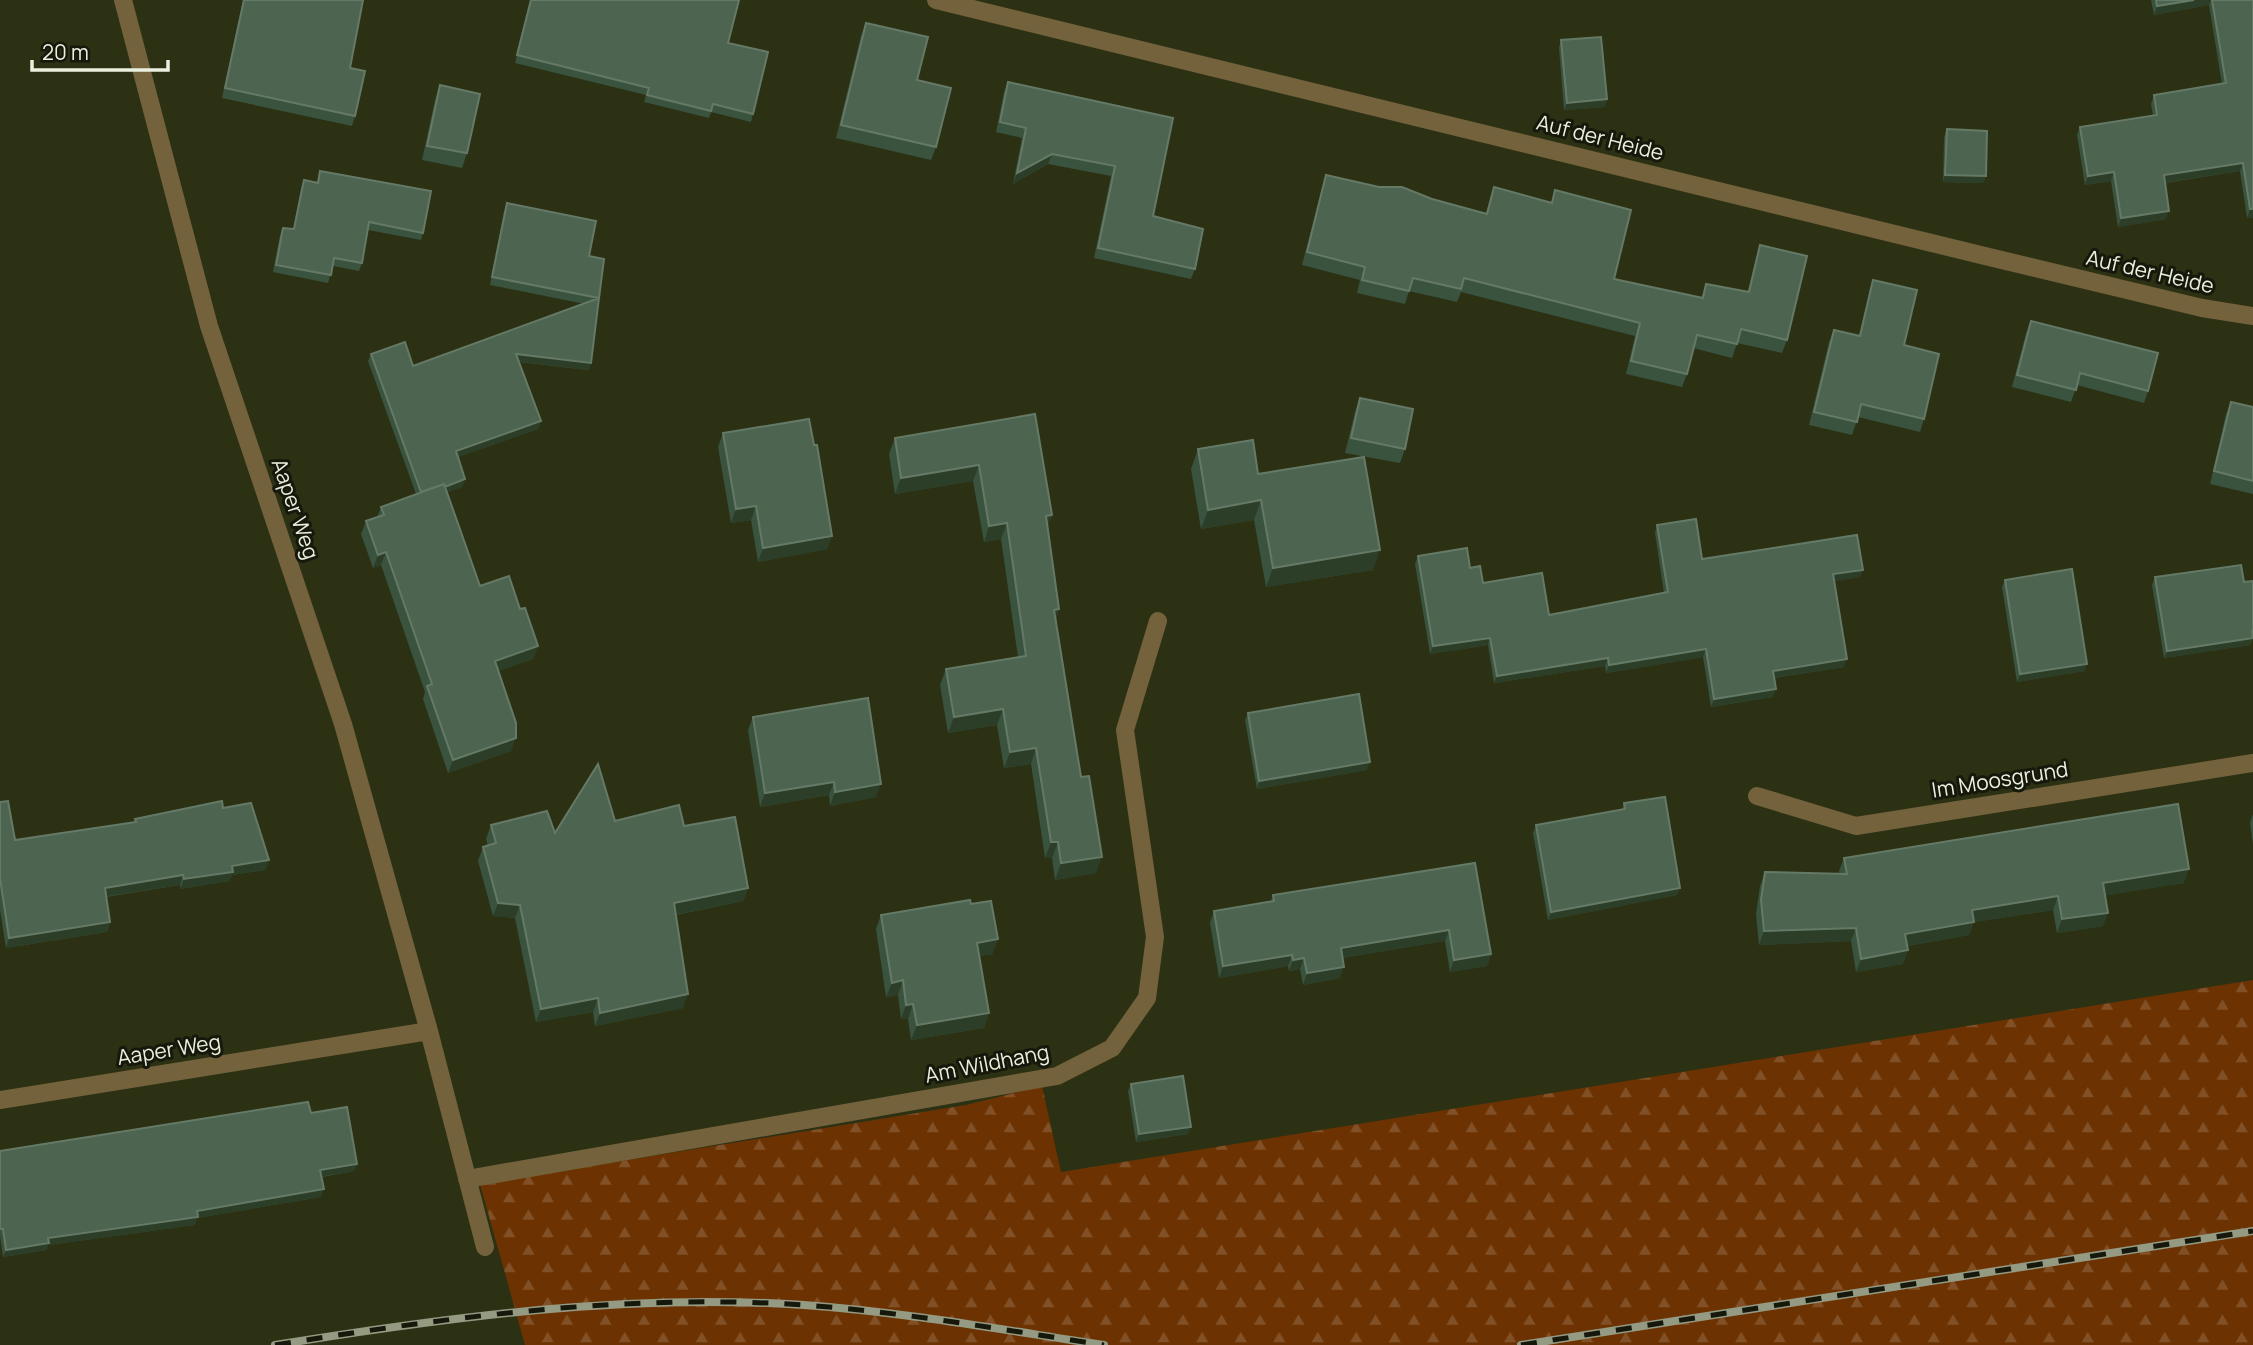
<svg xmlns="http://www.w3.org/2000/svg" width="2253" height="1345" font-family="Manrope,sans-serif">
  <defs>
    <pattern id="forest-firs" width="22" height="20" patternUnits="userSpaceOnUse" patternTransform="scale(1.75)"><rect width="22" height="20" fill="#6c3201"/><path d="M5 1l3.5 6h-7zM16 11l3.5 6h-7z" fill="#815026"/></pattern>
  </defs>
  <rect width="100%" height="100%" fill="#2c3114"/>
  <path fill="url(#forest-firs)" d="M 2253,980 L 2253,1345 L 525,1345 L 480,1184 L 966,1105 L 1042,1086 L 1061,1172 Z"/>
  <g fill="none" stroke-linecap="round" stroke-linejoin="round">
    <path stroke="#73623c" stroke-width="18" d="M 123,0 L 209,326 L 343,724 L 429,1031 L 485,1247
      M 936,0 L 1985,256 L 2202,308 L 2253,316
      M 1757,796 L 1856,826 L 2253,763
      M 0,1100 L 429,1031
      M 467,1179 L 1057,1076 L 1112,1048 L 1147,998 L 1155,937 L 1125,730 L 1158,621"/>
    <g stroke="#959a83" stroke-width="8">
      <path id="rail" d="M 275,1345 C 449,1317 627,1293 804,1305 C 904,1312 1004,1330 1104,1345
        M 1521,1345 L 2253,1231"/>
    </g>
    <use href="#rail" stroke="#15180b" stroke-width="5" stroke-dasharray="16" stroke-linecap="butt"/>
  </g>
  <path fill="#39533f" d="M 243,0 L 363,0 L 350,68 L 355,116 L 352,126 L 222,98 Z
    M 530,0 L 739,0 L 728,43 L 753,114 L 751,122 L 711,112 L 709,118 L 644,102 L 646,95 L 515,63 Z
    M 2151,0 L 2253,0 L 2253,218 L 2247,218 L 2240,171 L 2165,183 L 2166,219 L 2118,227 L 2111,181 L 2085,185 L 2077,135 L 2080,127 L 2153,116 L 2151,104 L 2154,95 L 2222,84 L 2209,5 L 2154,15 Z
    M 866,23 L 917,80 L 936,147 L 931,160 L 836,138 L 861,36 Z
    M 1561,40 L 1607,99 L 1604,107 L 1564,110 L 1559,48 Z
    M 1008,82 L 1173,118 L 1153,216 L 1195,269 L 1191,279 L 1094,258 L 1111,176 L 1048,164 L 1013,184 L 1022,138 L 996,132 L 1004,92 Z
    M 440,85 L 467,153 L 462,168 L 422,160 L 435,100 Z
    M 1947,129 L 1986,176 L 1983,183 L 1943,182 L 1944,137 Z
    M 320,171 L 423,233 L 421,240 L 368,230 L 362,263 L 359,271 L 333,266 L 328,283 L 273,272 L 280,235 L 283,228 L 293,229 L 301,188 L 304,180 L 317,182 Z
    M 1326,175 L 1432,199 L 1486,213 L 1494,187 L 1551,203 L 1555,190 L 1614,279 L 1701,298 L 1706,284 L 1748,291 L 1756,258 L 1760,245 L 1787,340 L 1782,353 L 1737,343 L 1732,358 L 1693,348 L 1687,374 L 1682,387 L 1626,374 L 1635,336 L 1461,292 L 1457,302 L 1409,291 L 1405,304 L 1357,293 L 1360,280 L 1302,265 L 1322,188 Z
    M 507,203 L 589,256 L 604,259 L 591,363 L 588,370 L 519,362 L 541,421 L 538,429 L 458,457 L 465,479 L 462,487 L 447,492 L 480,586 L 520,609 L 538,646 L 533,659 L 498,671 L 511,751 L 448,773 L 423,699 L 425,692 L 381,565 L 373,568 L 361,534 L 366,521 L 377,517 L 381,507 L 416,494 L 368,361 L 371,354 L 413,366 L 585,304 L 490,285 L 504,211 Z
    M 1873,280 L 1904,345 L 1924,419 L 1920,432 L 1858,417 L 1852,435 L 1809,425 L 1829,342 L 1834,330 L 1859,336 L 1869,293 Z
    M 2031,321 L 2148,391 L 2144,403 L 2077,385 L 2071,402 L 2012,387 L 2026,333 Z
    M 1360,398 L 1405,449 L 1400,463 L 1345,453 L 1355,412 Z
    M 2231,402 L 2253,407 L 2253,494 L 2210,484 L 2226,414 Z
    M 1035,414 L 1052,515 L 1047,528 L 1059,609 L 1056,619 L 1096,873 L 1055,880 L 1052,858 L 1045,858 L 1031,764 L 1004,768 L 997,725 L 948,733 L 940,685 L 946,669 L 1018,657 L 1001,539 L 984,542 L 973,481 L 895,494 L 889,454 L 895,438 Z
    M 723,433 L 832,536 L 827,549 L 758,562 L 751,520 L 731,523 L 718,447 Z
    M 1198,449 L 1258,474 L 1373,570 L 1266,587 L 1254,520 L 1201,529 L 1191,469 Z
    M 1657,525 L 1702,559 L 1863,570 L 1860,577 L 1834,581 L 1844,667 L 1774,678 L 1773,697 L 1711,707 L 1703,657 L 1606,673 L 1605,666 L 1494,683 L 1488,645 L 1430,654 L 1415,564 L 1418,556 L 1470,568 L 1483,583 L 1549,615 L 1664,593 L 1655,533 Z
    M 2155,577 L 2253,638 L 2250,645 L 2164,658 L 2152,585 Z
    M 2005,580 L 2085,671 L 2017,682 L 2002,587 Z
    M 1248,713 L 1367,770 L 1257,789 L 1245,720 Z
    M 753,717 L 876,797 L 830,806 L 829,795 L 760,807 L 748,730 Z
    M 0,802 L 15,840 L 134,823 L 135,819 L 223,808 L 269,860 L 265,870 L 232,875 L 229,881 L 180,889 L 180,885 L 106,897 L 110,922 L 107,932 L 6,948 L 0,910 Z
    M 1624,803 L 1677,895 L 1548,920 L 1533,833 L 1536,825 L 1622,810 Z
    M 2253,814 L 2253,844 L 2250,823 Z
    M 615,821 L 684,826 L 748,888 L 743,901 L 676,915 L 683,1008 L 595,1026 L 593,1012 L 536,1022 L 515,918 L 493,916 L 478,861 L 483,847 L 488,846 L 486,839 L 491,825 L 555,833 Z
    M 1844,858 L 2184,883 L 2105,895 L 2103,926 L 2057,933 L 2053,910 L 1974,922 L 1969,935 L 1907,946 L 1908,950 L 1903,964 L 1856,972 L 1851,941 L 1759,945 L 1756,914 L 1760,886 L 1765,872 L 1840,874 L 1839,871 Z
    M 1475,863 L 1491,954 L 1487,966 L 1450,972 L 1445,941 L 1342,958 L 1340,978 L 1303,985 L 1300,969 L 1289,971 L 1288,966 L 1219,978 L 1210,923 L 1214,911 L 1271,901 L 1273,895 Z
    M 971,904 L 998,939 L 992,954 L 979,956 L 989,1013 L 984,1028 L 911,1040 L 908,1019 L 901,1019 L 898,995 L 886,997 L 876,929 L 881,915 Z
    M 1131,1084 L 1188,1134 L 1136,1142 L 1128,1091 Z
    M 311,1113 L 357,1164 L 354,1171 L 322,1177 L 321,1197 L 197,1218 L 195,1225 L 48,1245 L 46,1250 L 3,1257 L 0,1236 L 0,1151 Z"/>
  <path fill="#2c3e27" d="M 2194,0 L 2211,0 L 2209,5 L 2154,15 L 2157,6 Z
    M 1607,99 L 1604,107 L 1564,110 L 1567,103 Z
    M 1052,154 L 1048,164 L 1013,184 L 1017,173 Z
    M 2243,163 L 2240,171 L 2161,183 L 2164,175 Z
    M 2114,172 L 2111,181 L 2085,185 L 2088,176 Z
    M 1945,175 L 1986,176 L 1983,183 L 1943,182 Z
    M 2250,209 L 2253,209 L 2253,218 L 2247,218 Z
    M 2169,211 L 2166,219 L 2118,227 L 2121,218 Z
    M 516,354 L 591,363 L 588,370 L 514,361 Z
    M 541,421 L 538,429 L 453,459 L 456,451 Z
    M 979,465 L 973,481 L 895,494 L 901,478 Z
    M 465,479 L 462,487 L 419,503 L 422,495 Z
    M 1261,500 L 1254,520 L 1201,529 L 1208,510 Z
    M 756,506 L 751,520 L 731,523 L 736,509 Z
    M 1052,515 L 1046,531 L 1046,516 Z
    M 1007,523 L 1001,539 L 984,542 L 989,526 Z
    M 832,536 L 827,549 L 758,562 L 763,548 Z
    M 1380,550 L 1373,570 L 1266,587 L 1273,568 Z
    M 386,552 L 381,565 L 373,568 L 378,555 Z
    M 1863,570 L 1860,577 L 1830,582 L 1833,574 Z
    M 1059,609 L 1054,625 L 1054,610 Z
    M 2253,631 L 2253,638 L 2250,645 L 2164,658 L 2167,651 Z
    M 1490,638 L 1488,645 L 1430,654 L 1433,646 Z
    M 538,646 L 533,659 L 490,674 L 495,661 Z
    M 1706,649 L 1703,657 L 1606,673 L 1609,665 Z
    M 1608,658 L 1605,666 L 1494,683 L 1497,676 Z
    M 1847,659 L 1844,667 L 1771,678 L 1773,671 Z
    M 2087,664 L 2085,671 L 2017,682 L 2020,674 Z
    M 1776,689 L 1773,697 L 1711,707 L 1714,699 Z
    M 1003,709 L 997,725 L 948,733 L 954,717 Z
    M 516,738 L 511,751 L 448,773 L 453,760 Z
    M 1036,748 L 1031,764 L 1004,768 L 1010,752 Z
    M 1370,762 L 1367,770 L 1257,789 L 1259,781 Z
    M 834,782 L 829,795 L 760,807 L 765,793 Z
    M 881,784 L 876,797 L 830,806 L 835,792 Z
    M 1051,842 L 1058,842 L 1052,858 L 1045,858 Z
    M 1102,857 L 1096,873 L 1055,880 L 1061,863 Z
    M 269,860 L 265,870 L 232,875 L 229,881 L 180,889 L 184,879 L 232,866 Z
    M 2189,869 L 2184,883 L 2098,897 L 2103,883 Z
    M 183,875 L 180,885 L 101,897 L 105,888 Z
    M 748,888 L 743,901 L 669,916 L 674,903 Z
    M 1680,888 L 1677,895 L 1548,920 L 1551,912 Z
    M 2058,896 L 2053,910 L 1974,922 L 1969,935 L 1900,947 L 1905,934 L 1972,910 Z
    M 498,903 L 520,905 L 515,918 L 493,916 Z
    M 2108,913 L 2103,926 L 2057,933 L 2062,919 Z
    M 110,922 L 107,932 L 6,948 L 9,938 Z
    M 1856,928 L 1851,941 L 1759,945 L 1764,931 Z
    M 1449,930 L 1445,941 L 1336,959 L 1341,948 Z
    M 998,939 L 992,954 L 972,957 L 977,943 Z
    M 1908,950 L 1903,964 L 1856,972 L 1861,959 Z
    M 1491,954 L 1487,966 L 1450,972 L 1454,960 Z
    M 1292,955 L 1288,966 L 1219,978 L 1223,966 Z
    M 1304,958 L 1300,969 L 1289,971 L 1293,960 Z
    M 1344,967 L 1340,978 L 1303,985 L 1307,973 Z
    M 903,980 L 898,995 L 886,997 L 892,983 Z
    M 688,994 L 683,1008 L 595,1026 L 600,1013 Z
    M 598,998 L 593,1012 L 536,1022 L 541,1009 Z
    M 913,1004 L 908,1019 L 901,1019 L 906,1005 Z
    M 989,1013 L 984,1028 L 911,1040 L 917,1025 Z
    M 1191,1127 L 1188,1134 L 1136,1142 L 1139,1134 Z
    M 357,1164 L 354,1171 L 318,1177 L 320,1170 Z
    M 324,1189 L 321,1197 L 197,1218 L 195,1225 L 48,1245 L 46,1250 L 3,1257 L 6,1250 L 48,1238 Z"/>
  <path fill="#4c6450" stroke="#657a66" stroke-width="2" d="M 244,0 L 363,0 L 350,68 L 365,71 L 355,116 L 225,88 Z
    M 531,0 L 739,0 L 728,43 L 768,52 L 753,114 L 713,104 L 711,111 L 647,95 L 649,88 L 517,55 Z
    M 2156,0 L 2194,0 L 2157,6 Z
    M 2212,0 L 2253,0 L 2253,209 L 2250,209 L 2243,163 L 2164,175 L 2169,211 L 2121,218 L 2114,172 L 2088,176 L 2080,127 L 2157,115 L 2154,95 L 2226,83 Z
    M 866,23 L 928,37 L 917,80 L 951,88 L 936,147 L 841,125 Z
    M 1601,37 L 1607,99 L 1567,103 L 1561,40 Z
    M 1008,82 L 1173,118 L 1153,216 L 1203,229 L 1195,269 L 1098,248 L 1115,166 L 1052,154 L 1017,173 L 1026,128 L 1000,122 Z
    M 440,85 L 480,94 L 467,153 L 427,146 Z
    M 1947,129 L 1987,131 L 1986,176 L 1945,175 Z
    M 320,171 L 431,191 L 423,233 L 369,222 L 362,263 L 334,258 L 331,275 L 276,265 L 283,228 L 294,229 L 304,180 L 318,183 Z
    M 1326,175 L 1379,187 L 1402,187 L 1432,199 L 1487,214 L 1494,187 L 1552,203 L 1555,190 L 1631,210 L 1614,279 L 1703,298 L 1706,284 L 1749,292 L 1760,245 L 1807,256 L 1787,340 L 1741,329 L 1737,344 L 1697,335 L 1687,374 L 1631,361 L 1640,323 L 1464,278 L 1461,289 L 1413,278 L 1409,291 L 1362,280 L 1365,267 L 1307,252 Z
    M 507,203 L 596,221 L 589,256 L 604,259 L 599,298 L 492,277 Z
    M 1873,280 L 1917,290 L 1904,345 L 1939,354 L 1924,419 L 1861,404 L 1857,422 L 1814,412 L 1834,330 L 1860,336 Z
    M 599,298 L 591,363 L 516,354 L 541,421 L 456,451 L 465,479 L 445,487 L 444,484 L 421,492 L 371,354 L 405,342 L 413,366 Z
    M 2031,321 L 2158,353 L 2148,391 L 2080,373 L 2076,390 L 2017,375 Z
    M 1360,398 L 1413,409 L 1405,449 L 1351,438 Z
    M 2231,402 L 2253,407 L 2253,481 L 2214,471 Z
    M 1035,414 L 1052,515 L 1046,516 L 1059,609 L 1054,610 L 1081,777 L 1089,776 L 1102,857 L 1061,863 L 1058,842 L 1051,842 L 1036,748 L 1010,752 L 1003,709 L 954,717 L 946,669 L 1026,656 L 1007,523 L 989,526 L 979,465 L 901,478 L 895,438 Z
    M 809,419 L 814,445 L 817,445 L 832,536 L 763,548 L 756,506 L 736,509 L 723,433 Z
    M 1253,440 L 1258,474 L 1364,457 L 1380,550 L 1273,568 L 1261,500 L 1208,510 L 1198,449 Z
    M 444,484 L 480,586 L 509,576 L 520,609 L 525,608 L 538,646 L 495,661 L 516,723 L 516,738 L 453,760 L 427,686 L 432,684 L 386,552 L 378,555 L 366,521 L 384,515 L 381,507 Z
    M 1696,519 L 1702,559 L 1857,535 L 1863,570 L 1833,574 L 1847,659 L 1773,671 L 1776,689 L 1714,699 L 1706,649 L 1609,665 L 1608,658 L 1497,676 L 1490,638 L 1433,646 L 1418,556 L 1467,548 L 1470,568 L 1480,566 L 1483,583 L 1542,573 L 1549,615 L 1668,592 L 1657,525 Z
    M 2241,565 L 2244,582 L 2253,581 L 2253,631 L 2252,631 L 2253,638 L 2167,651 L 2155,577 Z
    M 2072,569 L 2087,664 L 2020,674 L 2005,580 Z
    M 1359,694 L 1370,762 L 1259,781 L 1248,713 Z
    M 868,698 L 881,784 L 835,792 L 834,782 L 765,793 L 753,717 Z
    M 598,764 L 615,821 L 679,805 L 684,826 L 735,817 L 748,888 L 674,903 L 688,994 L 600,1013 L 598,998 L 541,1009 L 520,905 L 498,903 L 483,847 L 496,843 L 491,825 L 547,811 L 555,833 Z
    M 1665,797 L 1680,888 L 1551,912 L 1536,825 L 1625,809 L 1624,803 Z
    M 8,801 L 15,840 L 136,822 L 135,819 L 222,801 L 223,808 L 251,803 L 269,860 L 232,866 L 233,872 L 184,879 L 183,875 L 105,888 L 110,922 L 9,938 L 0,878 L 0,802 Z
    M 2178,804 L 2189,869 L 2103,883 L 2108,913 L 2062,919 L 2058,896 L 1972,910 L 1974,922 L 1905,934 L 1908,950 L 1861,959 L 1856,928 L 1764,931 L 1761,900 L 1765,872 L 1847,874 L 1844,858 Z
    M 1475,863 L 1491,954 L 1454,960 L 1449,930 L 1341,948 L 1344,967 L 1307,973 L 1304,958 L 1293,960 L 1292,955 L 1223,966 L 1214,911 L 1274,901 L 1273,895 Z
    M 970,900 L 971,904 L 991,901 L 998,939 L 977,943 L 989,1013 L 917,1025 L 913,1004 L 906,1005 L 903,980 L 892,983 L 881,915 Z
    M 1183,1076 L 1191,1127 L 1139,1134 L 1131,1084 Z
    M 308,1102 L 311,1113 L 347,1107 L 357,1164 L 320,1170 L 324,1189 L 197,1211 L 198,1217 L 48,1238 L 49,1243 L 6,1250 L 3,1229 L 0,1229 L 0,1151 Z"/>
  <g text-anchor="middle" stroke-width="6" stroke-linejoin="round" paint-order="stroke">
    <g font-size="21" fill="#ebf0de" stroke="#15180b">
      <text transform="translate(1600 138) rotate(14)" y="7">Auf der Heide</text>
      <text transform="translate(2150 272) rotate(13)" y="7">Auf der Heide</text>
      <text transform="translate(295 509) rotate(71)" y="7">Aaper Weg</text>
      <text transform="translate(2000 780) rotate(-9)" y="7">Im Moosgrund</text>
      <text transform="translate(169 1050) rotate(-9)" y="7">Aaper Weg</text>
      <text transform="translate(987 1064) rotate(-11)" y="7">Am Wildhang</text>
    </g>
  </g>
  <path d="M32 60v10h136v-10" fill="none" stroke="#ebf0de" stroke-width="3.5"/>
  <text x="42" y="60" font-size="21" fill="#ebf0de" stroke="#15180b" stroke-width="5" paint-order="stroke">20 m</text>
</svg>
